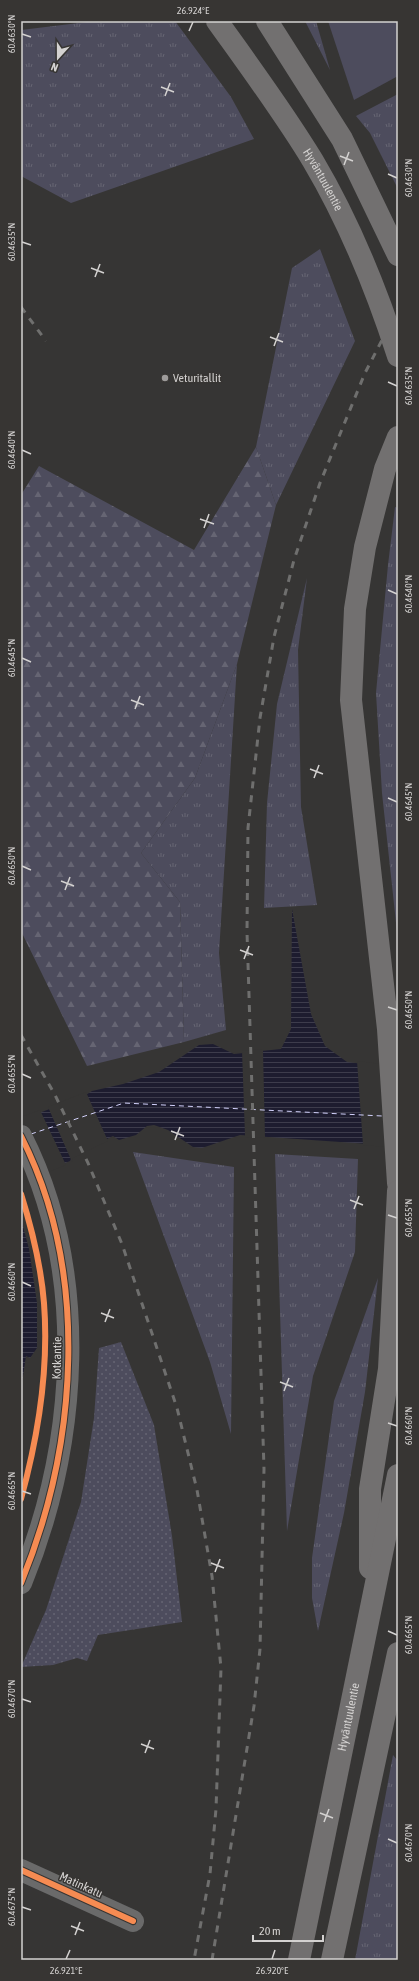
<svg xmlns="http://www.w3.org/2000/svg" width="419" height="1981" font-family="'Asap Condensed',sans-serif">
  <defs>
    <pattern id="grass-tufts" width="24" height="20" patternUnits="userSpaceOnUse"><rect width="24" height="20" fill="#4d4c5d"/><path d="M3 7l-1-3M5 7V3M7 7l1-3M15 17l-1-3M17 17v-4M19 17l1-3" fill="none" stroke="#666573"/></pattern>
    <pattern id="forest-firs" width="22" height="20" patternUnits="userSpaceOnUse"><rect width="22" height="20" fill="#4d4c5d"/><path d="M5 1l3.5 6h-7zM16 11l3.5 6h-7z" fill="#666573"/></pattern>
    <pattern id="park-dots" width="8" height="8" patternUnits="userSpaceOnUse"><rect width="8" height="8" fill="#4d4c5d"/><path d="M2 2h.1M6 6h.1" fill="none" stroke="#666573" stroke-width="1.8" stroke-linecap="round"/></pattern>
    <pattern id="water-rules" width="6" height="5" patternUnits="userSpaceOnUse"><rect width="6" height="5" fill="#1d1c2f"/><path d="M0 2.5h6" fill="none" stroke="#3d3c4c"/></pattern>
  </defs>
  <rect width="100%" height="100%" fill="#363534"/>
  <path fill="url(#grass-tufts)" d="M 95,21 L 175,21 L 231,97 L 254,139 L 71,203 L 21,176 L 21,30 Z
    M 305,21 L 316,21 L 330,70 Z
    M 398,94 L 398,189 L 370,133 L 356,116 Z
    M 320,249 L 355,341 L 276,505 L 256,447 L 292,268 Z
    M 395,507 L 398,508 L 398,941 L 382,793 L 376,693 L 388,565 Z
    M 307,578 L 298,650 L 301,807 L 317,905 L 264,908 L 267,803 L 277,704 Z
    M 237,664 L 219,953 L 226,1030 L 184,1042 L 180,902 L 141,853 L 195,778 Z
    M 133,1152 L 234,1167 L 231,1434 L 210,1362 Z
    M 275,1154 L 358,1159 L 355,1252 L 313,1376 L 287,1531 Z
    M 378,1278 L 365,1392 L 344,1513 L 318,1631 L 312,1598 L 312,1558 L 334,1401 Z
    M 393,1755 L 398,1761 L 398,1960 L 355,1960 Z"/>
  <path fill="url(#forest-firs)" d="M 256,447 L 276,505 L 237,664 L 195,778 L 141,853 L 180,902 L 184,1042 L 87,1066 L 21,931 L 21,495 L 39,466 L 194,550 Z"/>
  <path fill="url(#park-dots)" d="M 121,1342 L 154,1425 L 172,1536 L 182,1622 L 98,1635 L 87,1661 L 77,1658 L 53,1665 L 21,1667 L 46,1610 L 81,1502 L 94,1418 L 99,1348 Z"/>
  <path fill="#4d4c5d" d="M 328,21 L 398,21 L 398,76 L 354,100 Z"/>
  <path fill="url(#water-rules)" d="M 292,909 L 311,1014 L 325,1046 L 347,1062 L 398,1068 L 398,1146 L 240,1135 L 202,1148 L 193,1147 L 168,1130 L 154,1125 L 147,1126 L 136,1135 L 119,1140 L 113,1136 L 72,1156 L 70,1161 L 21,1181 L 21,1120 L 86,1095 L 92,1091 L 123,1084 L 159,1072 L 199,1045 L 213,1044 L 234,1054 L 281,1049 L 291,1029 Z
    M 21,1219 L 29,1249 L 37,1303 L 37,1348 L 30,1358 L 26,1356 L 21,1389 Z"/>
  <path fill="#363534" d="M 263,1049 L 265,1138 L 245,1137 L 242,1051 Z
    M 357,1061 L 398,1066 L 398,1148 L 363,1145 Z
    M 86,1092 L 108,1141 L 73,1158 L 72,1162 L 48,1107 Z
    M 40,1110 L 66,1165 L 21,1183 L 21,1117 Z"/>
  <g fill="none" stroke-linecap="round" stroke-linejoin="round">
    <path stroke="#d3d2fc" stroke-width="1" stroke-dasharray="5 4" stroke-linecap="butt" d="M 31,1134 L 124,1103 L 382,1116"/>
    <path stroke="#6a6a6a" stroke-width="22" d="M 21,1136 C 90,1272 78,1444 21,1583
      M 21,1870 L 133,1921"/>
    <g stroke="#727070" stroke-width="22">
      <path d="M 267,21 L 342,139 L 398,255"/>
      <path d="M 398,437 L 385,469 L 365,547 L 355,609 L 351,700 L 388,1029 L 398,1183"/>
      <path d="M 370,1568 L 370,1489 L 389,1369 L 398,1191"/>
      <path id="s1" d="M 299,1960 L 398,1475"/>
      <path d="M 332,1960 L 398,1653"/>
    </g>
    <path stroke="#6f6f6e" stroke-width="3" stroke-dasharray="7 7" stroke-linecap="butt" d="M 21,307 L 46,341
      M 21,1035 L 55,1095 L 88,1163 L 122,1244 L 177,1408 L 197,1490 L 212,1576 L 221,1668 L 216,1809 L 210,1874 L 194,1960
      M 212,1960 L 254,1706 L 260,1649 L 264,1469 L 247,932 L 248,828 L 260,718 L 274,637 L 294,560 L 320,483 L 365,373 L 398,309"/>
    <path stroke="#727070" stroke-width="22" id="s2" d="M 217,21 C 250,67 284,113 313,161 C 348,220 377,291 398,356"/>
    <g stroke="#373533" stroke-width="8">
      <path id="cycleway" d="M 21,1136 C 90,1272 78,1444 21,1583
        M 21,1194 C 32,1229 41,1266 44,1303 C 49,1368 38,1437 21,1499
        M 21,1870 L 133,1921"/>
    </g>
    <use href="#cycleway" stroke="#f68b52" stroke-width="6"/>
  </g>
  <path fill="none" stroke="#d4d2d1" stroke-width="1.5" d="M 189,31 L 193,22M 22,34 L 31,37M 161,87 L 174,92M 165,96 L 170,83M 340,156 L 353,161M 344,165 L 349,152M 388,174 L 397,178M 22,242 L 31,245M 91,268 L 104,273M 95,277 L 100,264M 270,337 L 283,342M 274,346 L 279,333M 388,382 L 397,386M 22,450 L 31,454M 200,519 L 214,524M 204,528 L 209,514M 388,590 L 397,594M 22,658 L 31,662M 131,700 L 144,705M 135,709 L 140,696M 310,769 L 323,774M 314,778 L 319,765M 388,798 L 397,802M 22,866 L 31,870M 61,881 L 74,886M 65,890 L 70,877M 240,950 L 253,955M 244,959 L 249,946M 388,1007 L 397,1010M 22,1074 L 31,1078M 171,1131 L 184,1136M 175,1140 L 180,1127M 350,1200 L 363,1205M 354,1209 L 359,1196M 388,1215 L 397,1218M 22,1282 L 31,1286M 101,1313 L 114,1318M 105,1322 L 110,1309M 280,1382 L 293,1387M 284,1391 L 289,1378M 388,1423 L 397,1426M 22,1491 L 31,1494M 211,1563 L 224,1568M 215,1572 L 220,1559M 388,1631 L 397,1635M 22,1699 L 31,1702M 141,1744 L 154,1749M 145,1753 L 150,1740M 320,1813 L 333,1818M 324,1822 L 329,1809M 388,1839 L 397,1843M 22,1907 L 31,1910M 71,1926 L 84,1931M 75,1935 L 80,1922M 66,1959 L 70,1950M 272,1959 L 275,1950"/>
  <circle fill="#9d9b9a" stroke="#373533" stroke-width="1.5" cx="165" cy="378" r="4"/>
  <g text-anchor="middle" stroke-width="3" stroke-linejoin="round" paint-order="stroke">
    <g font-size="12" fill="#d4d2d1" stroke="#373533">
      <text dy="4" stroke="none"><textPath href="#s2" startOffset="191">Hyväntuulentie</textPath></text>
      <text transform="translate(57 1358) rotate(-89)" y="4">Kotkantie</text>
      <text dy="4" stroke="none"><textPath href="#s1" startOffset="248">Hyväntuulentie</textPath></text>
      <text transform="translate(81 1885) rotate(24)" y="4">Matinkatu</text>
    </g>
    <g font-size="12" fill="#d4d2d1" stroke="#373533" text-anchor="start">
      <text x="173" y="382">Veturitallit</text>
    </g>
  </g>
  <rect width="419" height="1981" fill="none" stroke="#373533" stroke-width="44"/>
  <g transform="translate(58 58) rotate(201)" stroke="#373533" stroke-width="3" paint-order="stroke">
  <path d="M0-3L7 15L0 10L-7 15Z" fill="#d4d2d1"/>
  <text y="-6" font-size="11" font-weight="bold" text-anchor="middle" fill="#d4d2d1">N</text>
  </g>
  <path d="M253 1935v6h70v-6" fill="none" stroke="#d4d2d1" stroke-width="2"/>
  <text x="259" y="1935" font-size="12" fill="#d4d2d1" stroke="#373533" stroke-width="3" paint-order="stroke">20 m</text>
  <rect x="22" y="22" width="375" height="1937" fill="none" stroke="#d4d2d1" stroke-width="1.5"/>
  <g font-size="10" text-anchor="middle" fill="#d4d2d1">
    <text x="193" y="14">26.924°E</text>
    <text transform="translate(11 34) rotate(-90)" y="4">60.4630°N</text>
    <text transform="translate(408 178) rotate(-90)" y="4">60.4630°N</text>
    <text transform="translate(11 242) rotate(-90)" y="4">60.4635°N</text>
    <text transform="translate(408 386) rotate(-90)" y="4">60.4635°N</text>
    <text transform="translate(11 450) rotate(-90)" y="4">60.4640°N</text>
    <text transform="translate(408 594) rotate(-90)" y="4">60.4640°N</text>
    <text transform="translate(11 658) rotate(-90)" y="4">60.4645°N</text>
    <text transform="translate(408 802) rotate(-90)" y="4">60.4645°N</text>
    <text transform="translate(11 866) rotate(-90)" y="4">60.4650°N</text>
    <text transform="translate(408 1010) rotate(-90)" y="4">60.4650°N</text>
    <text transform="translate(11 1074) rotate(-90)" y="4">60.4655°N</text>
    <text transform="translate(408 1218) rotate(-90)" y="4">60.4655°N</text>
    <text transform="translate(11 1282) rotate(-90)" y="4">60.4660°N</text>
    <text transform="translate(408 1426) rotate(-90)" y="4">60.4660°N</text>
    <text transform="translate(11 1491) rotate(-90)" y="4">60.4665°N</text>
    <text transform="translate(408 1635) rotate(-90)" y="4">60.4665°N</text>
    <text transform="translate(11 1699) rotate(-90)" y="4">60.4670°N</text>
    <text transform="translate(408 1843) rotate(-90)" y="4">60.4670°N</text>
    <text transform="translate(11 1907) rotate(-90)" y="4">60.4675°N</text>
    <text x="66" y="1974">26.921°E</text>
    <text x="272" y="1974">26.920°E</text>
  </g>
</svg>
